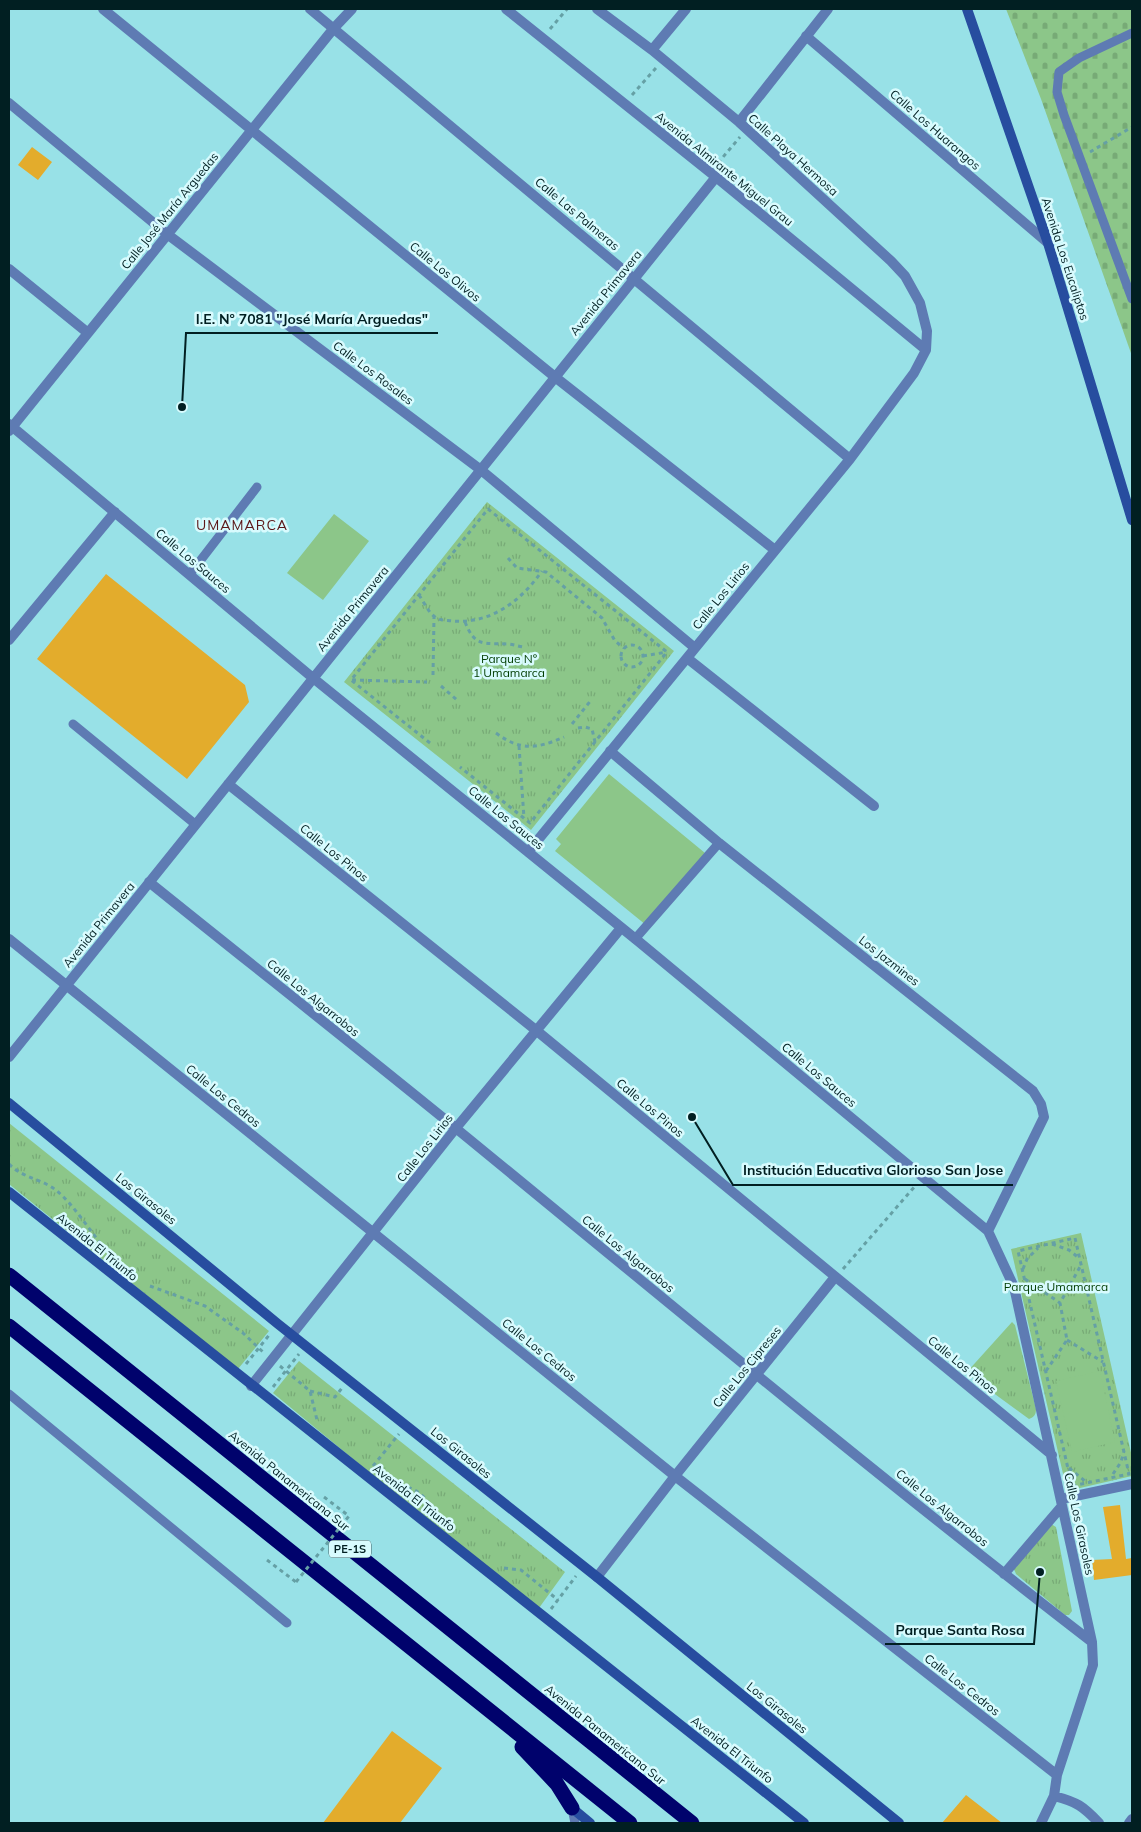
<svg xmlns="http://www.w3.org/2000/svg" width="1141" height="1832" font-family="Mulish,sans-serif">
  <defs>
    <pattern id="grass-tufts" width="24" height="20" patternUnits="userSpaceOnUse" patternTransform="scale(1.25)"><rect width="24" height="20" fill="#8cc689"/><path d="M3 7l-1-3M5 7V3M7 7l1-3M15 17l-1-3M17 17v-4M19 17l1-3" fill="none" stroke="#77aa76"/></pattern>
    <pattern id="cemetery-stones" width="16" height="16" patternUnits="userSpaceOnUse" patternTransform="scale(1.25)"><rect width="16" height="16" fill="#8cc689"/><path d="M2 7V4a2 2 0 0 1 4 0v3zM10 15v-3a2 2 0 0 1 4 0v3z" fill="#77aa76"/></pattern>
  </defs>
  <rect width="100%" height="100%" fill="#98e1e7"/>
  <path fill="url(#grass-tufts)" d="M 487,502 L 674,651 L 531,830 L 344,682 Z
    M 9,1123 L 269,1331 L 238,1369 L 9,1184 Z
    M 1081,1233 L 1132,1457 L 1132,1476 L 1067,1491 L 1011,1249 Z
    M 1012,1322 L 1015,1325 L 1036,1409 C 1036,1415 1034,1417 1029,1419 L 966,1373 Z
    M 299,1361 L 565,1572 L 539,1608 L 404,1501 L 273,1393 Z
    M 1051,1524 L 1056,1527 L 1072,1611 L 1069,1615 L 1065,1615 L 1016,1574 L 1014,1569 Z"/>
  <path fill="url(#cemetery-stones)" d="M 1006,9 L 1132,9 L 1132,356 L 1041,99 Z"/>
  <path fill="#8cc689" d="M 334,514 L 369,541 L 323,600 L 287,573 Z
    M 609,774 L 705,853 L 646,925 L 555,851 L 561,844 L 556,839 Z
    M 1100,1371 L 1115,1442 L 1072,1452 L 1056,1381 Z"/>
  <path fill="#e3ac2c" d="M 32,147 L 52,162 L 38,180 L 18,165 Z
    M 106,574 L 245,685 L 249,702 L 187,779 L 37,659 Z
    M 1120,1505 L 1126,1559 L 1132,1558 L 1132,1575 L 1094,1580 L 1092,1560 L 1112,1559 L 1103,1507 Z
    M 392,1731 L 442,1768 L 400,1823 L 323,1823 Z
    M 966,1795 L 1002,1823 L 942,1823 Z"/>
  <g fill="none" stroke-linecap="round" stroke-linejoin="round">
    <path stroke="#65a0a5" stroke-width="3" stroke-dasharray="4 4" stroke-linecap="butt" d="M 550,29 L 567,9
      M 632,95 L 656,68
      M 1090,152 L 1132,127
      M 718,163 L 740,137
      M 508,558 L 517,568 L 546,572 L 602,618 L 615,641 L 624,648
      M 419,595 C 424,602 428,612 435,617 C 440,621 447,620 453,621 C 491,624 521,601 542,571
      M 465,622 C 475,647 483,643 507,644 C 512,644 517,646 523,647
      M621 656a11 11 0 1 1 22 0a11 11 0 1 1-22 0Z
      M 643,656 L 667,652
      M 433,675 L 434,617
      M 352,680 L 427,682
      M 441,686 L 457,700
      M 572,724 L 592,699
      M 578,728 L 585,727 L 592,729 L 595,742
      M 496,733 C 520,751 537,749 564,737
      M 430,743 L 351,680 L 488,509 L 667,652 L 530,823 L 460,767
      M 519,746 L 524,818
      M 9,1164 C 24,1179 43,1179 57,1191 C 75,1206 91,1233 107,1251
      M 1075,1238 L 1129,1474 L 1072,1486 L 1018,1251 Z
      M 1052,1244 L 1069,1250 L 1079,1258
      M 843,1269 L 916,1185
      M 1023,1269 L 1027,1259 L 1038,1248
      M 1025,1279 L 1060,1303
      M 150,1286 L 205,1306 L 243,1333 L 264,1353
      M 1067,1340 L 1103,1362
      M 246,1364 L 270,1334
      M 280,1366 L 310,1391 L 317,1420
      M 1046,1371 L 1067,1340 L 1060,1303 L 1081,1265
      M 273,1387 L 299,1354
      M 310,1391 L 335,1397 L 342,1388
      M 373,1466 L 399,1434
      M 1069,1468 L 1085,1481
      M 1113,1474 L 1121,1462 L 1124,1451
      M 400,1485 C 415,1488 427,1496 432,1511
      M 324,1497 L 349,1516
      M 267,1560 L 296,1582
      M 504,1568 L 521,1570 L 558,1600
      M 551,1609 L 576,1576"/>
    <path stroke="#5e7bb3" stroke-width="9" d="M 1132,33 L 1079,58 L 1059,72 L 1057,92 L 1064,115 L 1132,299
      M 190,574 L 257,487
      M 73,724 L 195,824
      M 635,939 L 719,843
      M 9,1394 L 287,1623
      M 572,1808 L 575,1823"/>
    <path stroke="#5e7bb3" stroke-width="10" d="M 103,9 L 555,377 L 775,550
      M 310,9 L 850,459
      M 506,9 L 716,177 L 926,350
      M 806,36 L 1048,243
      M 652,50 L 686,9
      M 9,103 L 167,234 L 481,470 L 695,648
      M 739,122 L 828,9
      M 9,269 L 88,333
      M 9,424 L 313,678 L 638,941 L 988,1231 L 1014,1287 L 1092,1642 L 1093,1665 L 1057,1775 L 1054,1796 L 1041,1823
      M 9,431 L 334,28 L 352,9
      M 9,640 L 115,512
      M 687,658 L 874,806
      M 610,751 L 719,843 L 1033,1091 L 1041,1104 L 1044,1117 L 988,1231
      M 228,784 L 537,1031 L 1052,1455
      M 528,852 L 850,459 L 914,373 L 926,350 L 927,331 L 920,303 L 905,276 L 891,261 L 739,122 L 652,50 L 597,9
      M 149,882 C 252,965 355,1046 458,1130 C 668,1302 877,1476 1092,1642
      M 9,939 L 675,1476 L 1057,1775
      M 9,1057 L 716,177
      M 251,1386 L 456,1128 L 621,928
      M 1061,1499 L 1132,1484
      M 1004,1574 L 1062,1506
      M 597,1577 L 675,1476 L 835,1277
      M 1054,1796 C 1077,1802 1083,1806 1099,1823
      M 1129,1823 L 1132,1819"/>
    <path stroke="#274d9f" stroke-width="10" d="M 967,9 L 1048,243 L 1132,520
      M 9,1103 L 278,1324 L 597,1577 L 899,1823
      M 9,1192 L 804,1823
      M 572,1808 L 590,1823"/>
    <path stroke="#00026c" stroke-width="15" d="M 9,1275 L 692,1823
      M 9,1326 L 630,1823
      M 522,1747 L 557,1784 L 572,1808"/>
    <path stroke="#65a0a5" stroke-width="3" stroke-dasharray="4 4" stroke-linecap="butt" d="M 296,1582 L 349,1516"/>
  </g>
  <g text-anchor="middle" stroke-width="5" stroke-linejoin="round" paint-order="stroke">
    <rect fill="#d8fbfe" stroke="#426164" stroke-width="1" x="329" y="1540.5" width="42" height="17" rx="4"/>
    <g font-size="11" font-weight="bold" fill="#011f22">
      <text x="350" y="1553">PE-1S</text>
    </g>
    <g font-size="12" fill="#011f22" stroke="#d8fbfe">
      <text transform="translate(935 130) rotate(41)" y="4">Calle Los Huarangos</text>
      <text transform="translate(793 155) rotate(42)" y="4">Calle Playa Hermosa</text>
      <text transform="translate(724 169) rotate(39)" y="4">Avenida Almirante Miguel Grau</text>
      <text transform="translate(170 211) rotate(-51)" y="4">Calle José María Arguedas</text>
      <text transform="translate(577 214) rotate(40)" y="4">Calle Las Palmeras</text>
      <text transform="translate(1065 259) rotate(72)" y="4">Avenida Los Eucaliptos</text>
      <text transform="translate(445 272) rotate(39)" y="4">Calle Los Olivos</text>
      <text transform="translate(606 293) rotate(-51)" y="4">Avenida Primavera</text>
      <text transform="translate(373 373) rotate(37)" y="4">Calle Los Rosales</text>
      <text transform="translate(193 561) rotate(40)" y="4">Calle Los Sauces</text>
      <text transform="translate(721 596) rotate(-51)" y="4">Calle Los Lirios</text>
      <text transform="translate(353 609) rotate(-51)" y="4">Avenida Primavera</text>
      <text transform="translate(506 818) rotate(39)" y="4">Calle Los Sauces</text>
      <text transform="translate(334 853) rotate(39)" y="4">Calle Los Pinos</text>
      <text transform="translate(99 925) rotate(-51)" y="4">Avenida Primavera</text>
      <text transform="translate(889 961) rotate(38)" y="4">Los Jazmines</text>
      <text transform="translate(313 998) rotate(39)" y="4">Calle Los Algarrobos</text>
      <text transform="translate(819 1075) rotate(40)" y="4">Calle Los Sauces</text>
      <text transform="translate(223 1096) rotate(39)" y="4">Calle Los Cedros</text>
      <text transform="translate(650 1108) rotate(40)" y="4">Calle Los Pinos</text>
      <text transform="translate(425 1148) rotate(-52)" y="4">Calle Los Lirios</text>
      <text transform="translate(146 1199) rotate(39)" y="4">Los Girasoles</text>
      <text transform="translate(97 1247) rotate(39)" y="4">Avenida El Triunfo</text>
      <text transform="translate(628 1254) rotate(39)" y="4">Calle Los Algarrobos</text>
      <text transform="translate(539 1350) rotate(39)" y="4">Calle Los Cedros</text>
      <text transform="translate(962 1365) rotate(39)" y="4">Calle Los Pinos</text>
      <text transform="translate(747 1367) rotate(-51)" y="4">Calle Los Cipreses</text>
      <text transform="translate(461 1453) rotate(39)" y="4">Los Girasoles</text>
      <text transform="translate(289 1481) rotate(39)" y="4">Avenida Panamericana Sur</text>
      <text transform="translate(414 1498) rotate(38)" y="4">Avenida El Triunfo</text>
      <text transform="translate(942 1508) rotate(39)" y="4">Calle Los Algarrobos</text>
      <text transform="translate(1079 1524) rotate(78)" y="4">Calle Los Girasoles</text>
      <text transform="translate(962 1685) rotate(38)" y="4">Calle Los Cedros</text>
      <text transform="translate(777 1708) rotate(39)" y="4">Los Girasoles</text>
      <text transform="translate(605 1735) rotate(39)" y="4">Avenida Panamericana Sur</text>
      <text transform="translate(732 1750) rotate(38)" y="4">Avenida El Triunfo</text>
    </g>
    <g font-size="12" fill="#003d01" stroke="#d8fbfe">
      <text x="509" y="663">Parque N°<tspan x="509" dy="14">1 Umamarca</tspan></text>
      <text x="1056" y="1291">Parque Umamarca</text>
    </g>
    <g font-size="14" letter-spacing="1" fill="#5c1719" stroke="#d8fbfe">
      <text x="242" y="530">UMAMARCA</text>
    </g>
  </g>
  <path fill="none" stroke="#011f22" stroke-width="2" d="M182 407L186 333H438M692 1117L733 1185H1013M1040 1572L1034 1644H885"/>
  <g fill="#011f22" stroke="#d8fbfe" stroke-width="2">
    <circle cx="182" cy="407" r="5"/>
    <circle cx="692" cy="1117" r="5"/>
    <circle cx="1040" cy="1572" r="5"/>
  </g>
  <g font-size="14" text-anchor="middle" font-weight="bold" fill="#011f22" stroke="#d8fbfe" stroke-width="5" stroke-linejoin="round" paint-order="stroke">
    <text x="312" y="324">I.E. N° 7081 "José María Arguedas"</text>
    <text x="873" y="1175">Institución Educativa Glorioso San Jose</text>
    <text x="960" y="1635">Parque Santa Rosa</text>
  </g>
  <rect width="1141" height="1832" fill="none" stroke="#011f22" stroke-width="20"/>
</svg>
